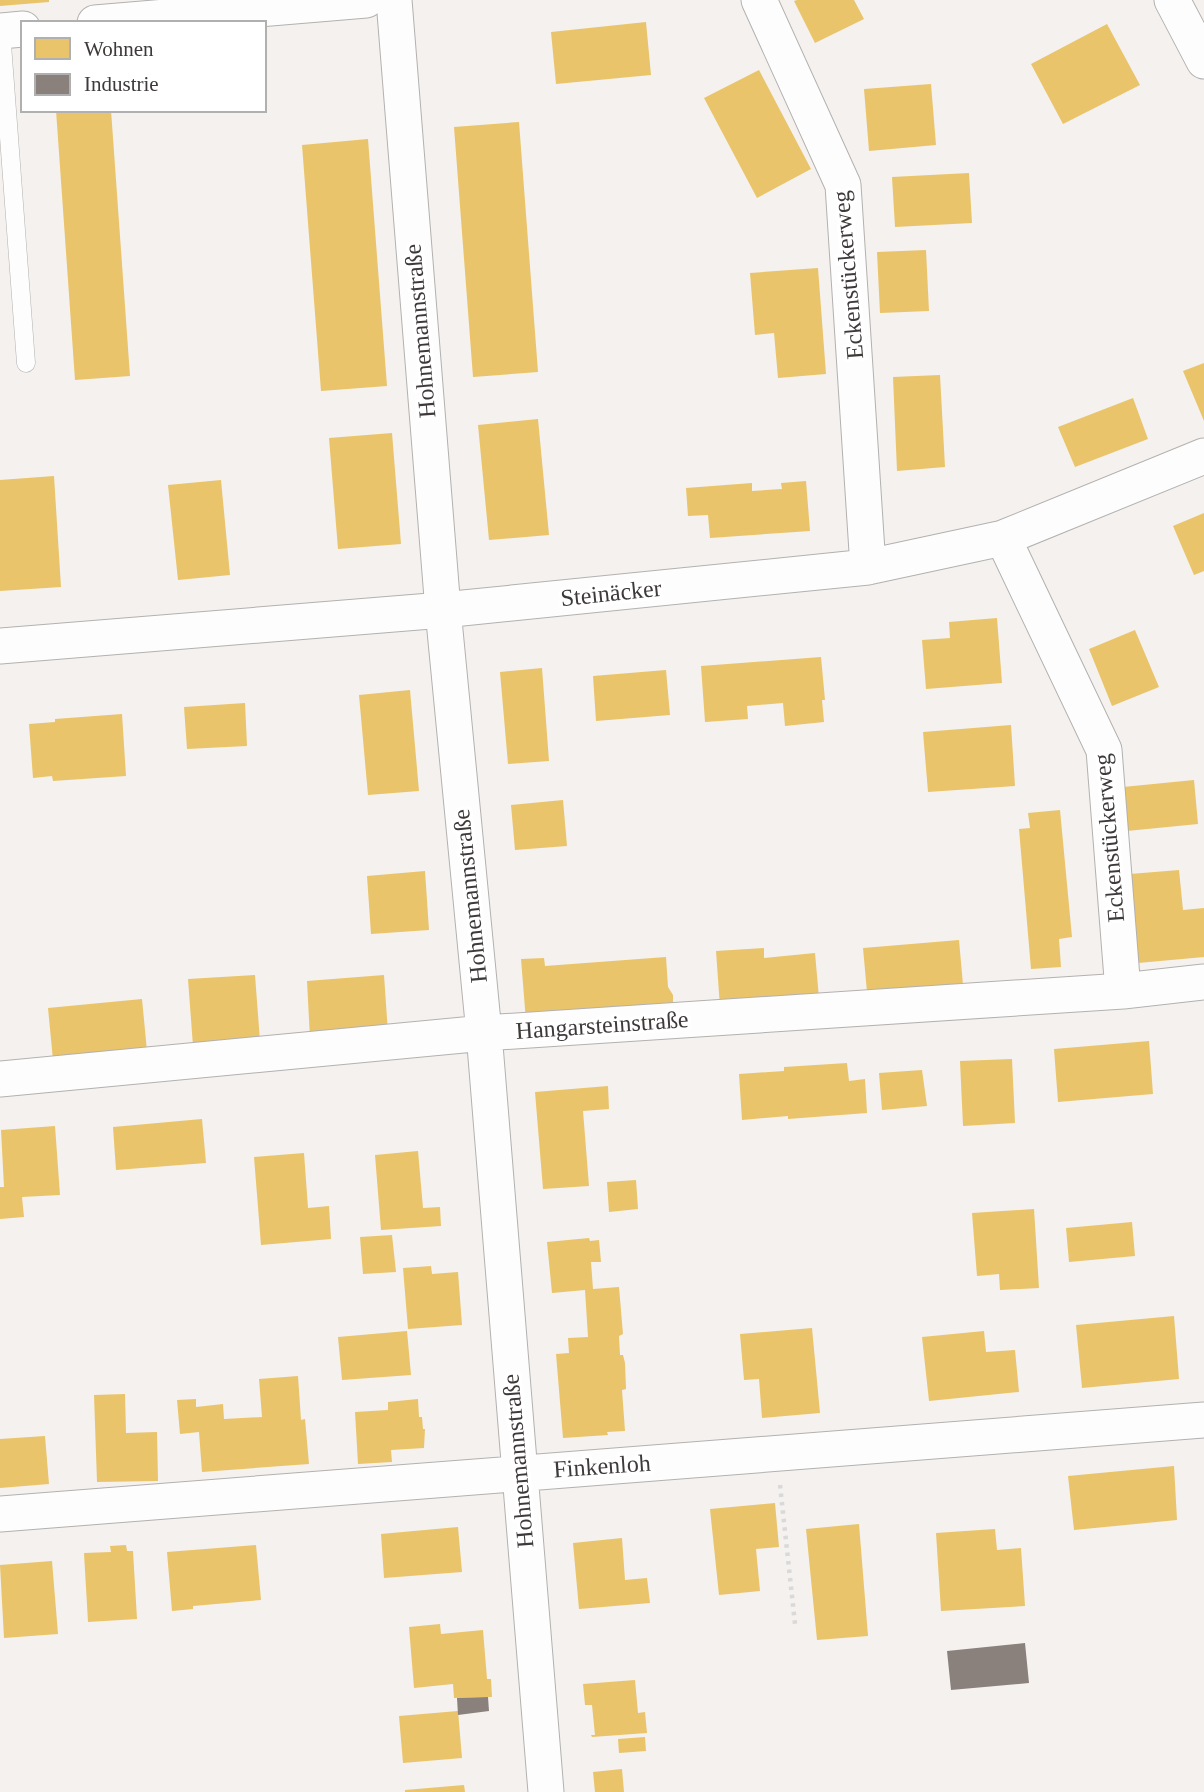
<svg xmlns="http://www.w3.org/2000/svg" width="1204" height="1792" font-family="'Times New Roman',serif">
  <rect width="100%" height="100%" fill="#f4f1ef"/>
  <path fill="#e9c46a" d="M 0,0 L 49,0 L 49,2 L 0,6 Z
    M 797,0 L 854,0 L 864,19 L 815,43 L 794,1 Z
    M 646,22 L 651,75 L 556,84 L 551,32 Z
    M 1107,24 L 1140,85 L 1063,124 L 1031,64 Z
    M 759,70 L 811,169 L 757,198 L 704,98 Z
    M 931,84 L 936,145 L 869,151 L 864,89 Z
    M 56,110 L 111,110 L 130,376 L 75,380 Z
    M 519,122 L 538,372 L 473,377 L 454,127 Z
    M 368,139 L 387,386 L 321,391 L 302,145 Z
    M 969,173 L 972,223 L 895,227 L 892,177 Z
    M 926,250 L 929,311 L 880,313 L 877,252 Z
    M 818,268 L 826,374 L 778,378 L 774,333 L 755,335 L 750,273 Z
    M 1204,363 L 1204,421 L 1183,371 Z
    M 940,375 L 945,467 L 897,471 L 893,377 Z
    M 1133,398 L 1148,439 L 1075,467 L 1058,427 Z
    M 538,419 L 549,535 L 489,540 L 478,425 Z
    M 392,433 L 401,544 L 338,549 L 329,438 Z
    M 54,476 L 61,587 L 0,591 L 0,480 Z
    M 221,480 L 230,575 L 178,580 L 168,485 Z
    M 806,481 L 810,531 L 710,538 L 708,515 L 688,516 L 686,488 L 752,483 L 752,491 L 782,489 L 781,483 Z
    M 1204,513 L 1204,571 L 1194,575 L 1173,526 Z
    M 997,618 L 1002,683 L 926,689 L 922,640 L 950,638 L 949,622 Z
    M 1135,630 L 1159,687 L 1112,706 L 1089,649 Z
    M 821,657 L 825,700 L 822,700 L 824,722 L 785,726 L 783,703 L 747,706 L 748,719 L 705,722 L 701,666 Z
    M 542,668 L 549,761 L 508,764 L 500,672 Z
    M 666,670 L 670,715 L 596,721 L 593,676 Z
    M 410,690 L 419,791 L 368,795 L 359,695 Z
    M 245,703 L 247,746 L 187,749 L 184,707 Z
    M 122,714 L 126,776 L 53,781 L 52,776 L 33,778 L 29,724 L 55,722 L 55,719 Z
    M 1011,725 L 1015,786 L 928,792 L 923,732 Z
    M 1194,780 L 1198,824 L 1127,831 L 1123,787 Z
    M 563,800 L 567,846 L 515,850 L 511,805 Z
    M 1060,810 L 1072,937 L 1059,939 L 1061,967 L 1031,969 L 1019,829 L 1030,828 L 1028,813 Z
    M 1179,870 L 1183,910 L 1204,908 L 1204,957 L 1138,963 L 1130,874 Z
    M 425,871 L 429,930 L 371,934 L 367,876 Z
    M 959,940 L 963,985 L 867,992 L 863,948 Z
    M 764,948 L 764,958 L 815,953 L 819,998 L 720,1007 L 716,951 Z
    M 666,957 L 668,987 L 673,995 L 673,1009 L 526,1021 L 521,959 L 544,958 L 545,966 Z
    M 255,975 L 260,1041 L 193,1046 L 188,979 Z
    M 384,975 L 388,1033 L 310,1038 L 307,981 Z
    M 142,999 L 147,1051 L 53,1060 L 48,1008 Z
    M 1149,1041 L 1153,1094 L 1058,1102 L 1054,1049 Z
    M 1012,1059 L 1015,1123 L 963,1126 L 960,1061 Z
    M 847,1063 L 849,1081 L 865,1079 L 867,1113 L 788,1119 L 788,1116 L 742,1120 L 739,1074 L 784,1071 L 784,1067 Z
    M 922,1070 L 927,1106 L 882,1110 L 879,1073 Z
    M 608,1086 L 609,1109 L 583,1111 L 589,1186 L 543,1189 L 535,1092 Z
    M 202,1119 L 206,1163 L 116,1170 L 113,1127 Z
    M 55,1126 L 60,1195 L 22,1197 L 24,1217 L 0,1219 L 0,1187 L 4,1187 L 1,1130 Z
    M 418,1151 L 423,1208 L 440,1207 L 441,1226 L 381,1230 L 375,1155 Z
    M 304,1153 L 308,1208 L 329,1206 L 331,1239 L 261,1245 L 254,1157 Z
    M 636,1180 L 638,1209 L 609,1212 L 607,1182 Z
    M 1034,1209 L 1039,1288 L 1000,1290 L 999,1274 L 977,1276 L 972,1213 Z
    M 1132,1222 L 1135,1256 L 1069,1262 L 1066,1228 Z
    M 392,1235 L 396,1272 L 363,1274 L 360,1237 Z
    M 589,1238 L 590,1241 L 599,1240 L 601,1262 L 591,1262 L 593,1289 L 619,1287 L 623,1334 L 619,1336 L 620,1355 L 623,1355 L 625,1363 L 626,1389 L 622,1390 L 625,1431 L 607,1432 L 608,1435 L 563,1438 L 556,1354 L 569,1353 L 568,1338 L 588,1337 L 585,1290 L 552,1293 L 547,1242 Z
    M 431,1266 L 432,1274 L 458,1272 L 462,1325 L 408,1329 L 403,1268 Z
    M 1174,1316 L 1179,1379 L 1082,1388 L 1076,1325 Z
    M 812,1328 L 820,1413 L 762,1418 L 759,1379 L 744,1380 L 740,1334 Z
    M 407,1331 L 411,1375 L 342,1380 L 338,1337 Z
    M 984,1331 L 986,1352 L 1015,1350 L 1019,1392 L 929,1401 L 922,1337 Z
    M 298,1376 L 301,1420 L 305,1419 L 309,1464 L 202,1472 L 199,1432 L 180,1434 L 177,1400 L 196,1399 L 196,1407 L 223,1404 L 224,1419 L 262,1417 L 259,1379 Z
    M 125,1394 L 126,1433 L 157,1432 L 158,1481 L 97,1482 L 94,1395 Z
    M 418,1399 L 419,1417 L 422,1417 L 423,1429 L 425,1429 L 424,1448 L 391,1450 L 392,1462 L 358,1464 L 355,1412 L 388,1410 L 388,1402 Z
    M 45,1436 L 49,1484 L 0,1488 L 0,1439 Z
    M 1174,1466 L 1177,1520 L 1074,1530 L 1068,1476 Z
    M 775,1503 L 779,1547 L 756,1549 L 760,1591 L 719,1595 L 710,1509 Z
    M 859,1524 L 868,1636 L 817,1640 L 806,1529 Z
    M 458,1527 L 462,1572 L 384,1578 L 381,1534 Z
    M 995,1529 L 997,1550 L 1021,1548 L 1025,1606 L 941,1611 L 936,1533 Z
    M 622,1538 L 625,1580 L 647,1578 L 650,1603 L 579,1609 L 573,1543 Z
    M 126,1545 L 127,1551 L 133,1551 L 137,1619 L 88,1622 L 84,1553 L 111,1552 L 110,1546 Z
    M 256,1545 L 261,1600 L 193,1606 L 193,1609 L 172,1611 L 167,1552 Z
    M 52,1561 L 58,1634 L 4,1638 L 0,1565 Z
    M 440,1624 L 441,1634 L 483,1630 L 487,1679 L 491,1679 L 492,1697 L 454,1698 L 453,1684 L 414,1688 L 409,1627 Z
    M 635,1680 L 638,1713 L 645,1712 L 647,1733 L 592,1737 L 591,1735 L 595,1735 L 592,1705 L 585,1705 L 583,1684 Z
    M 458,1711 L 462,1758 L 403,1763 L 399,1716 Z
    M 645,1737 L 646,1751 L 619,1753 L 618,1739 Z
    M 622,1769 L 624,1792 L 595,1792 L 593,1772 Z
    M 464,1785 L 465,1792 L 405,1792 L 405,1790 Z"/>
  <path fill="#8a817c" d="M 1025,1643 L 1029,1683 L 951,1690 L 947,1651 Z
    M 488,1697 L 489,1711 L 458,1715 L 457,1698 Z"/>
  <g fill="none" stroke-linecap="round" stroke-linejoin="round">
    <g stroke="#b3b1af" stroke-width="19">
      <path id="lane" d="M 1,31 L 26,363"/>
    </g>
    <g stroke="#b3b1af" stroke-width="37">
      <path id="street" d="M 394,0 L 443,610 L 484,1033 L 546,1792
        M 759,0 L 843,185 L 868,567
        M 1172,0 L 1204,61
        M 95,23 L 366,0
        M 0,31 L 23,29
        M 1003,538 L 1104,750 L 1123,991
        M 0,646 L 443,610 L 868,567 L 1003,538 L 1204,456
        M 0,1079 L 484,1033 L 1123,991 L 1204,982
        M 0,1514 L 1204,1420"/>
    </g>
    <path stroke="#dad9d9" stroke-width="4.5" stroke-dasharray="3.5 5" stroke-linecap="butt" d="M 780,1485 L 795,1624"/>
    <use href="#lane" stroke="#fdfdfd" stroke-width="18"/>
    <use href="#street" stroke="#fdfdfd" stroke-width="35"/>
  </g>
  <g text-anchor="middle" stroke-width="7" stroke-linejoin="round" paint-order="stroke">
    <g font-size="24" fill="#3d3a39" stroke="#fff">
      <text transform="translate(848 275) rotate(-95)" y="8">Eckenstückerweg</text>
      <text transform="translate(420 331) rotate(-95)" y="8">Hohnemannstraße</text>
      <text transform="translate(611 593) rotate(-6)" y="8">Steinäcker</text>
      <text transform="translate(1109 838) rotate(-95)" y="8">Eckenstückerweg</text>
      <text transform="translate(470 896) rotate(-96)" y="8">Hohnemannstraße</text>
      <text transform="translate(602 1025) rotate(-4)" y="8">Hangarsteinstraße</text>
      <text transform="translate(518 1461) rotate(-95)" y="8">Hohnemannstraße</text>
      <text transform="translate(602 1466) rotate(-4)" y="8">Finkenloh</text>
    </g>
  </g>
  <rect x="21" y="21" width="245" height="91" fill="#ffffff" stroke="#b1b0b0" stroke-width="2"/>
  <rect x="35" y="38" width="35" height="21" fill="#e9c46a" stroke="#b1b0b0" stroke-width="2"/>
  <text x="84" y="56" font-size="21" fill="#3d3a39">Wohnen</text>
  <rect x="35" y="74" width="35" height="21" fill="#8a817c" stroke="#b1b0b0" stroke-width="2"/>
  <text x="84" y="91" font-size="21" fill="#3d3a39">Industrie</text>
</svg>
